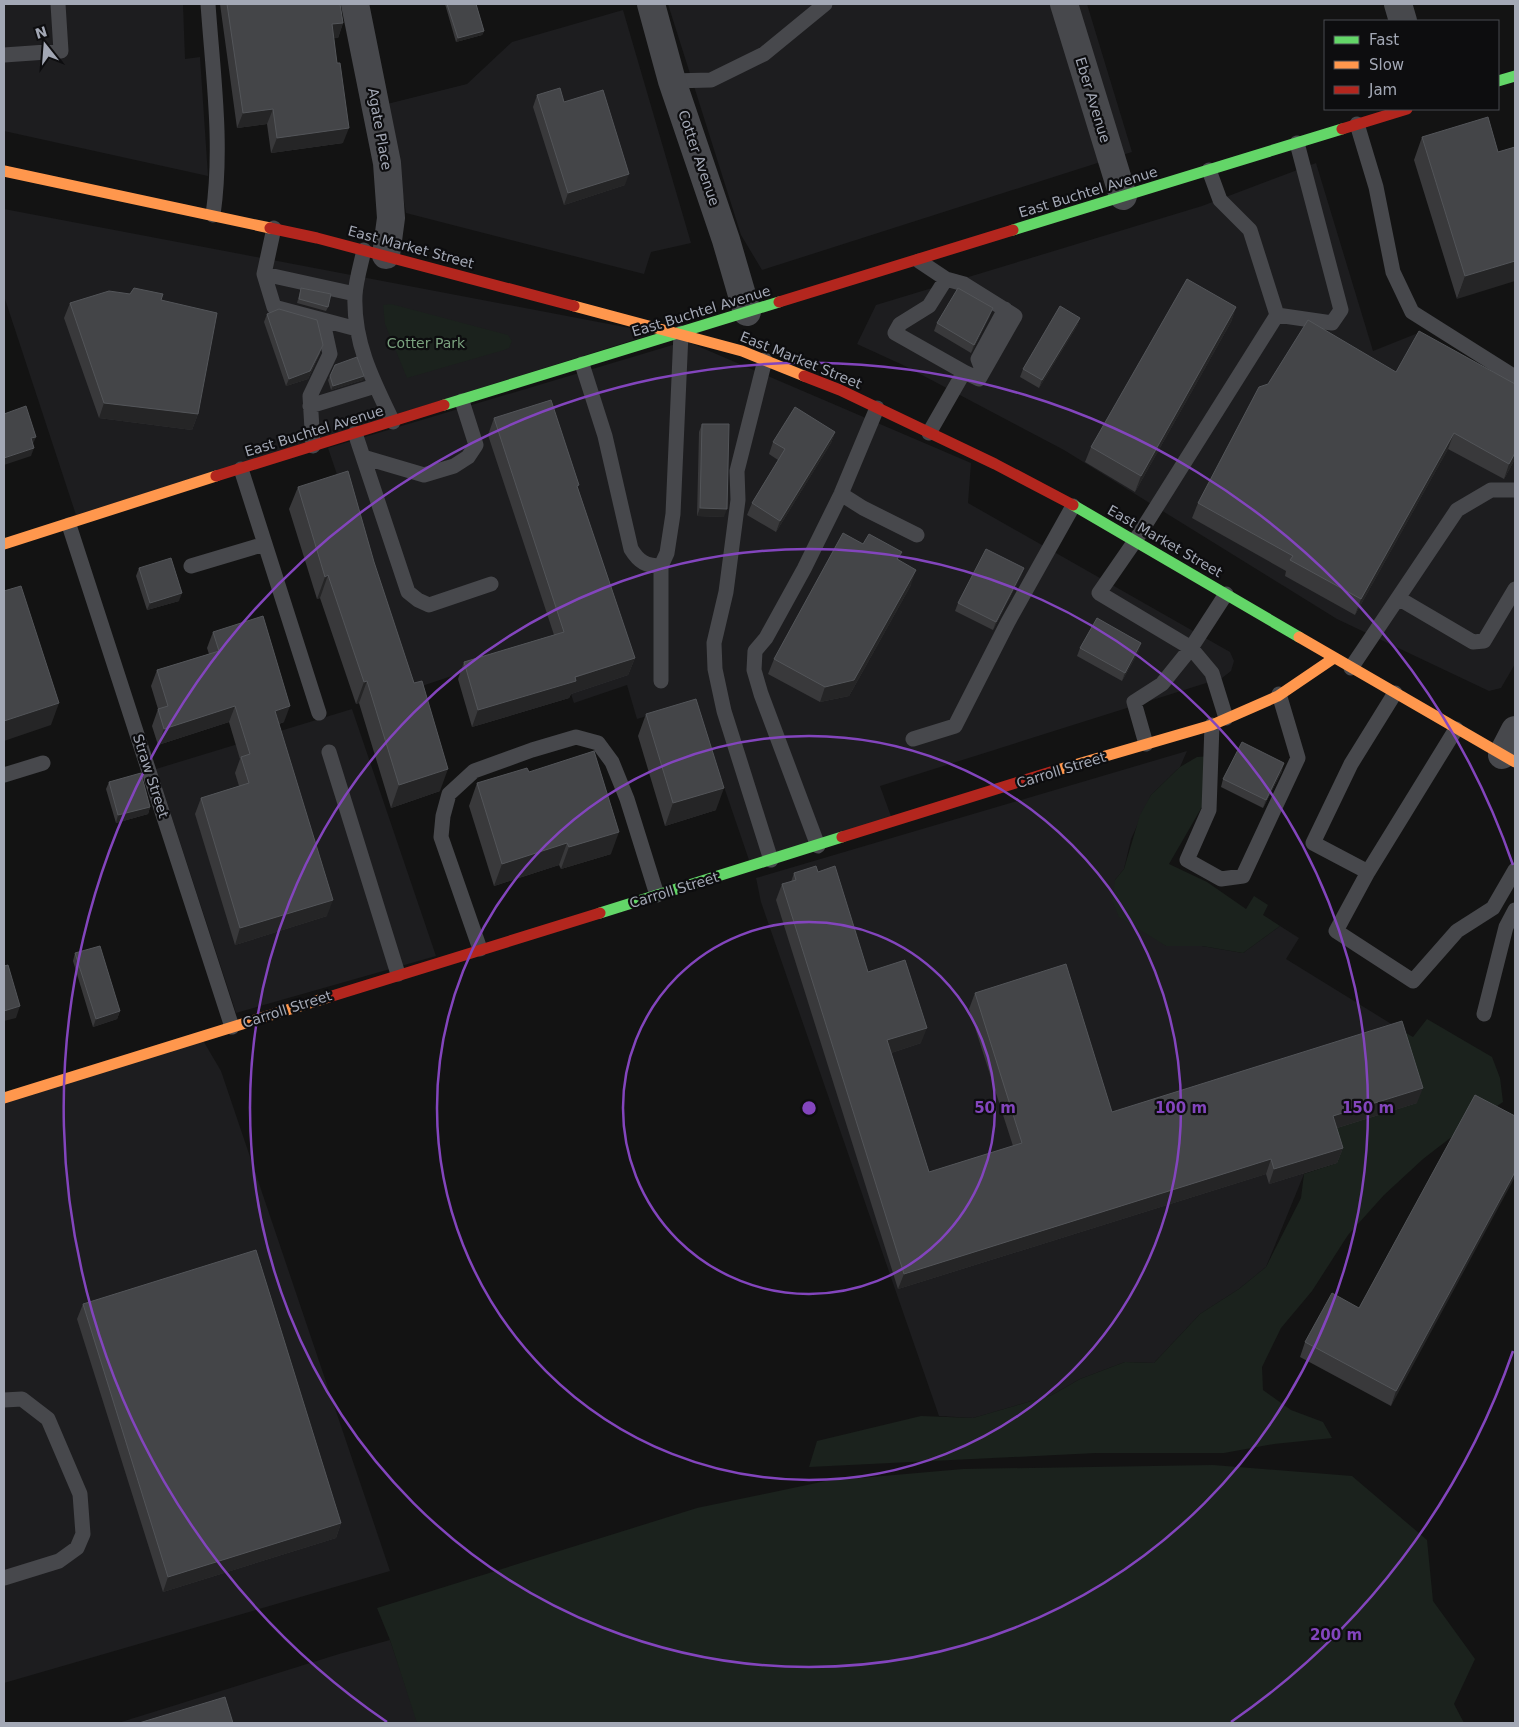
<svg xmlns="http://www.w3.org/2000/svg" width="1519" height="1727" font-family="'DejaVu Sans',sans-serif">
  <rect width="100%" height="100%" fill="#131313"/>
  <path fill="#1d1d1f" d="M 4,4 L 183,4 L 185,59 L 200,57 L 208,176 L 4,131 Z
    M 668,4 L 1087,4 L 1132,152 L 762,270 L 741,235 Z
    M 623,10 L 691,243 L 651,252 L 644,274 L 406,213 L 387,104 L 467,84 L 512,42 Z
    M 1316,163 L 1373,351 L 1418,333 L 1515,389 L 1515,664 L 1501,688 L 1489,691 L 1337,619 L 1064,450 L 905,366 L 857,344 L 876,305 L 1202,206 Z
    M 4,209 L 656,333 L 76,515 L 4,296 Z
    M 686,341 L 971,463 L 968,503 L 1230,652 L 1234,661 L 1231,671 L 1222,678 L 880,786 L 892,819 L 750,863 L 695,702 L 637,719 L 627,685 L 574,703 L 553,642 L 410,690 L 328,448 Z
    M 352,709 L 436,956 L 236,1013 L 156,769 Z
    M 1187,751 L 1180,767 L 1151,795 L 1131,839 L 1124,869 L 1115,880 L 1166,946 L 1202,946 L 1243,953 L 1280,926 L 1299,938 L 1286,959 L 1406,1033 L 1397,1036 L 1337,1163 L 1304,1174 L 1266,1267 L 1239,1289 L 1200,1314 L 1154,1363 L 1125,1362 L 1080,1379 L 1052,1395 L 973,1418 L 939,1416 L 761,902 L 756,878 Z
    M 201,1037 L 221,1071 L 390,1571 L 4,1683 L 4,1098 Z
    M 390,1640 L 418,1723 L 118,1723 L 339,1654 Z"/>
  <path fill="#1b221d" d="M 391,304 L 508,335 L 512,341 L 509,348 L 504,350 L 407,378 L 385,324 L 383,305 Z
    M 1211,756 L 1210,793 L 1169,864 L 1207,882 L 1246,909 L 1254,896 L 1268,905 L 1263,915 L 1280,926 L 1243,953 L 1202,946 L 1166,946 L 1119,917 L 1112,900 L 1115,880 L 1124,869 L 1140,815 L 1151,795 L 1180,767 L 1197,757 Z
    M 1427,1019 L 1492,1057 L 1500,1078 L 1503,1102 L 1458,1132 L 1423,1159 L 1384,1195 L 1348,1235 L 1312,1291 L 1281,1328 L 1262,1367 L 1263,1390 L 1291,1410 L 1323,1422 L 1332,1438 L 1274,1444 L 1224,1453 L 1096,1453 L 809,1467 L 817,1441 L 921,1416 L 973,1418 L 1052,1395 L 1080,1379 L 1125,1362 L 1154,1363 L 1200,1314 L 1239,1289 L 1266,1267 L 1301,1198 L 1304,1174 L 1337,1163 L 1327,1131 L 1396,1036 L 1406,1033 L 1413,1037 Z
    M 1213,1465 L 1352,1476 L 1427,1540 L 1433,1601 L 1475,1659 L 1454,1704 L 1464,1723 L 417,1723 L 390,1640 L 377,1608 L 697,1508 L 826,1481 L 963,1469 Z"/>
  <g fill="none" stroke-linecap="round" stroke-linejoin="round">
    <path stroke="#47484c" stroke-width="15" d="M 208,4 C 213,75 223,145 213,215
      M 4,55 L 61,51 L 58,4
      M 672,81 L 711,80 L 764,54 L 825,4
      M 1357,124 L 1376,187 L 1393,272 L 1412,312 L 1515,377
      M 1209,170 L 1220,200 L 1250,230 L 1277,315
      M 274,228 L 264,274 L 274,307 L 357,329
      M 364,250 C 361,264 356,280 355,295 C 353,342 373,381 393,422
      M 919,261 L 946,279 L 964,284 L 1015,316 L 979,379 L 964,372 L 929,433
      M 264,274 L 355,294
      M 946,279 L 929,306 L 900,324 L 895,333 L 964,372
      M 1277,315 L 1332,323 L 1341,310 L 1297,143
      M 765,360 L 737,471 L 738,500 L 726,592 L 714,643 L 715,669 L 724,711 L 771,860
      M 582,364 L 605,436 L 631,549 C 639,562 646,566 661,566 L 667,553 L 673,514 L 681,333
      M 983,372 L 978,359 L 1005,309
      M 310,406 L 375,386
      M 355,433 L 408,592 L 418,600 L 429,605 L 491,584
      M 313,446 L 310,396 L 330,354 L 323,322
      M 363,457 L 424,475 L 454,466 L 468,457 L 476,445 L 462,401
      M 241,469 L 319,713
      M 841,494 L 863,508 L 917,535
      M 69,525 L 232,1027
      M 191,566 L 265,544
      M 661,566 L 661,681
      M 1226,594 L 1191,648 L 1099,593 L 1135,541 L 1277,315
      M 1398,598 L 1473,642 L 1484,641 L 1515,589
      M 1351,668 L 1457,510 L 1491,490 L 1515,490
      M 1212,725 L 1209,810 L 1187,860 L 1221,879 L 1243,876 L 1298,758 L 1279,694
      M 1456,729 L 1368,872 L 1336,931 L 1413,981 L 1457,931 L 1493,908 L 1515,870
      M 913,739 L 955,726 L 1008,622 L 1073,506
      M 1146,744 L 1134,702 L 1162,684 L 1191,648 L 1212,673 L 1226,718
      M 329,752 L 398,974
      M 4,775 L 43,763
      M 818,846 L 761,694 L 754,670 L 755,651 L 766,638 L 804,569 L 841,494 L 877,408
      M 1368,872 L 1313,843 L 1351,764 L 1395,693
      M 480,949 L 441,837 L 443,816 L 449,794 L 474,771 L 532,750 L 576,737 L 598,743 L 612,762 L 627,799 L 657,895
      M 1484,1014 L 1506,927 L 1515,910
      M 4,1400 L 22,1399 L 48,1419 L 80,1494 L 83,1534 L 77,1548 L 59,1561 L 4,1578"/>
    <path stroke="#47484c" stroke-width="28" d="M 355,4 L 387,163 L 391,218 L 386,255
      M 651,4 L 672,81 L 726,240 L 747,312
      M 1064,4 L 1123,196
      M 1398,4 L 1403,21
      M 1502,755 L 1515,730"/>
    <path stroke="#63d668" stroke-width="11" d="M 1498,81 L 1515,76
      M 1013,230 L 1342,129
      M 444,405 L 779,302
      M 1073,505 L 1299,637
      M 600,913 L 842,837"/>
    <path stroke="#ff974d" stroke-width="11" d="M 4,171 L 270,228
      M 574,306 L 742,351 L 804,376
      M 4,544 L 216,476
      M 1299,637 L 1515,762
      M 1054,771 L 1212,725 L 1278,696 L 1334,658
      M 4,1098 L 329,997"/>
    <path stroke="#b3261e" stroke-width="11" d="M 1342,129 L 1407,109
      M 270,228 L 317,238 L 574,306
      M 779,302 L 1013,230
      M 804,376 L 840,390 L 995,464 L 1073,505
      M 216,476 L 444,405
      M 842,837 L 1054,771
      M 329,997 L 600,913"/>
  </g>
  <path fill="#39393b" d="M 220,4 L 340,4 L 343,23 L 338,38 L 334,38 L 343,143 L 271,153 L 267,124 L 237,128 Z
    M 445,4 L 476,4 L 484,31 L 482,35 L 456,42 Z
    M 537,95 L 625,185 L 564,205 L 533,107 Z
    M 1422,137 L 1498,152 L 1515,147 L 1457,299 L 1414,160 Z
    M 301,288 L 328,307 L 326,311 L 297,303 Z
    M 161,300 L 198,414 L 192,430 L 99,418 L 64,318 L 70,303 Z
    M 1236,307 L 1231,322 L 1135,492 L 1085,462 L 1091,447 Z
    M 267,314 L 320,353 L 308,379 L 286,386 L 264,322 Z
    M 990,316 L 971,353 L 934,331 L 937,323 Z
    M 1080,318 L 1077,326 L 1039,388 L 1020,377 L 1023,369 Z
    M 1396,372 L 1515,384 L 1515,459 L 1504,479 L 1448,449 L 1355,615 L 1285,576 L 1286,571 L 1192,518 L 1198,503 Z
    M 330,376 L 364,376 L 363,380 L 331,390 L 328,380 Z
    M 494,418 L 578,489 L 635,658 L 628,675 L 571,694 L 569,698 L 472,727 L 458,679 L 464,662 L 554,635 L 488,435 Z
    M 702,424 L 724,517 L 697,516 L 699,432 Z
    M 835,432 L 831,443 L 776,532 L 747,515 L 752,503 L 778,460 L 769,454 L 773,442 Z
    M 298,487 L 440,791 L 391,808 L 359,703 L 356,704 L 320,598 L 317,599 L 289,509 Z
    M 863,544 L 899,560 L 911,585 L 849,696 L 820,702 L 768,674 L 774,659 Z
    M 139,568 L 179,601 L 147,610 L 136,576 Z
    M 1024,568 L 1021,576 L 993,630 L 955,611 L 958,603 Z
    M 213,632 L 284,722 L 279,724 L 327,916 L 235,945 L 195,814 L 201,798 L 239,786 L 235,773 L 240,759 L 229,722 L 158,745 L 152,726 L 158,709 L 151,686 L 157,670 L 209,654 L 207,648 Z
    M 1080,648 L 1139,651 L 1122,681 L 1077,656 Z
    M 646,714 L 716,810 L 665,826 L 638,736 Z
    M 1282,771 L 1263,808 L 1221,787 L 1223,779 Z
    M 529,772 L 611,854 L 561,869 L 559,865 L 494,886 L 469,806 L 477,783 Z
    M 109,782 L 150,807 L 148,814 L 116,823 L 106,789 Z
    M 818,872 L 868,972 L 921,1043 L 891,1053 L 929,1172 L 1013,1146 L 969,1009 L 975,993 L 1112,1112 L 1417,1103 L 1337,1128 L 1343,1148 L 1337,1163 L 1269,1184 L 1266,1174 L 898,1289 L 776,900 L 782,884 L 791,882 L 794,873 Z
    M 75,953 L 120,1011 L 117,1019 L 93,1027 L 73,961 Z
    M 1515,1116 L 1391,1406 L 1300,1357 L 1305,1342 L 1359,1308 Z
    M 83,1304 L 341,1523 L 336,1538 L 163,1592 L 77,1319 Z"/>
  <path fill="#252526" d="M 343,23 L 338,38 L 326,39 L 332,24 Z
    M 484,31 L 482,35 L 456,42 L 458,38 Z
    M 273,109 L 267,124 L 237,128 L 243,113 Z
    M 349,128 L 343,143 L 271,153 L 277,138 Z
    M 629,174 L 625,185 L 564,205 L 568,193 Z
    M 1515,261 L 1515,281 L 1457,299 L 1465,276 Z
    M 1236,307 L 1231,322 L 1135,492 L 1141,476 Z
    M 993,308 L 990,316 L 971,353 L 974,345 Z
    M 1080,318 L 1077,326 L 1039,388 L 1042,380 Z
    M 323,345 L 308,379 L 286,386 L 289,379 Z
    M 364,376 L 363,380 L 331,390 L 333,386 Z
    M 104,403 L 198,414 L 192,430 L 99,418 Z
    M 835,432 L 831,443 L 776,532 L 780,521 Z
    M 1454,433 L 1448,449 L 1355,615 L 1361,599 Z
    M 36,437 L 33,444 L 28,446 L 31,438 Z
    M 34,448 L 31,456 L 4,465 L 4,458 Z
    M 1515,453 L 1515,459 L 1504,479 L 1509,464 Z
    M 700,508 L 727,509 L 724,517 L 697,516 Z
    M 1024,568 L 1021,576 L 993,630 L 996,622 Z
    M 916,570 L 911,585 L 849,696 L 820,702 L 825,687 Z
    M 328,575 L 320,598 L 317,599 L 325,577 Z
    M 182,593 L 179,601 L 147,610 L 150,603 Z
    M 1141,643 L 1139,651 L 1122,681 L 1125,673 Z
    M 635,658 L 628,675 L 571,694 L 569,698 L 472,727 L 478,710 Z
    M 367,681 L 359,703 L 356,704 L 364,682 Z
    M 59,703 L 51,725 L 4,741 L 4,721 Z
    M 235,706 L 229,722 L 158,745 L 164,729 Z
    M 290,706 L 284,722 L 269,727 L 275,711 Z
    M 1284,763 L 1282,771 L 1263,808 L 1266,800 Z
    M 448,769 L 440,791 L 391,808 L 399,785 Z
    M 724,788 L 716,810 L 665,826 L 673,803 Z
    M 150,807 L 148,814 L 116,823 L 118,815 Z
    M 619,832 L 611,854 L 561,869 L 569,847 Z
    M 567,843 L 559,865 L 494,886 L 502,864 Z
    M 333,900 L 327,916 L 235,945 L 240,928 Z
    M 20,1006 L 16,1018 L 4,1021 L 4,1011 Z
    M 120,1011 L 117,1019 L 93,1027 L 96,1019 Z
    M 927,1028 L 921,1043 L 882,1056 L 887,1040 Z
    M 1423,1088 L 1417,1103 L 1327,1131 L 1333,1116 Z
    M 1343,1148 L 1337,1163 L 1269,1184 L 1274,1169 Z
    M 1271,1159 L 1266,1174 L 898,1289 L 904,1274 Z
    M 1515,1172 L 1515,1177 L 1391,1406 L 1396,1391 Z
    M 341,1523 L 336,1538 L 163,1592 L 168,1577 Z"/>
  <path fill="#444548" stroke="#535559" d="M 227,4 L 340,4 L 343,23 L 332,24 L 337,63 L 340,63 L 349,128 L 277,138 L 273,109 L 243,113 Z
    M 447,4 L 476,4 L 484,31 L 458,38 Z
    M 560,88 L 564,102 L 603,90 L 629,174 L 568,193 L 537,95 Z
    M 1488,117 L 1498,152 L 1515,147 L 1515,261 L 1465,276 L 1422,137 Z
    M 1187,279 L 1236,307 L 1141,476 L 1091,447 Z
    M 134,288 L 163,294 L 161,300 L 217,313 L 198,414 L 104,403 L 70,303 L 109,291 L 130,294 Z
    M 301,288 L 331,294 L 328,307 L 299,299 Z
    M 958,288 L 993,308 L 974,345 L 937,323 Z
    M 1060,306 L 1080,318 L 1042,380 L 1023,369 Z
    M 279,309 L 317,320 L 323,345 L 310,371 L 289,379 L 267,314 Z
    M 1308,320 L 1396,372 L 1419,331 L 1515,384 L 1515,453 L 1509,464 L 1454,433 L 1361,599 L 1290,560 L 1293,556 L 1198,503 L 1259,387 L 1268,384 Z
    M 357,357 L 364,376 L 333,386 L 330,376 L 335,365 Z
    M 551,400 L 579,485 L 577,486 L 635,658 L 575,677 L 576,681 L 478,710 L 464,662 L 564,632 L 494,418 Z
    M 26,406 L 36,437 L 31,438 L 34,448 L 4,458 L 4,414 Z
    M 795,407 L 835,432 L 780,521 L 752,503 L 785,449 L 773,442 Z
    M 702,424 L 729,424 L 727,509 L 700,508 Z
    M 348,471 L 374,562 L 414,683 L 422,681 L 448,769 L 399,785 L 367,681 L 364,682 L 328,575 L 325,577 L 298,487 Z
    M 843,533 L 863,544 L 869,534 L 902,552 L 897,559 L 916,570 L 854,680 L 825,687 L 774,659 Z
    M 986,549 L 1024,568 L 996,622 L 958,603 Z
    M 171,558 L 182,593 L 150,603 L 139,568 Z
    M 21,586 L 59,703 L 4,721 L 4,591 Z
    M 263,616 L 290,706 L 275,711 L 333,900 L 240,928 L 201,798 L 249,783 L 241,757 L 250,754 L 235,706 L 164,729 L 158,709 L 168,706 L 157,670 L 219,651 L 213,632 Z
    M 1097,618 L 1141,643 L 1125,673 L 1080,648 Z
    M 696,699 L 724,788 L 673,803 L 646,714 Z
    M 1242,742 L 1284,763 L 1266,800 L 1223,779 Z
    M 594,751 L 619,832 L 569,847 L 567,843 L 502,864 L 477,783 L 527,768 L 529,772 Z
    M 141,773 L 150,807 L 118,815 L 109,782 Z
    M 816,866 L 818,872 L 835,866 L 868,972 L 905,960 L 927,1028 L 887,1040 L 929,1172 L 1022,1143 L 975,993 L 1066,964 L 1112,1112 L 1402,1021 L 1423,1088 L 1333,1116 L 1343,1148 L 1274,1169 L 1271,1159 L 904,1274 L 782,884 L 796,880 L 794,873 Z
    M 100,946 L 120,1011 L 96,1019 L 75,953 Z
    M 8,965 L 20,1006 L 4,1011 L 4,966 Z
    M 1475,1095 L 1515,1116 L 1515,1172 L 1396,1391 L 1305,1342 L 1332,1293 L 1359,1308 Z
    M 256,1250 L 341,1523 L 168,1577 L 83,1304 Z
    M 225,1697 L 233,1723 L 139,1723 Z"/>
  <g fill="none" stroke="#8345bd" stroke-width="2.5">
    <circle cx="809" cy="1108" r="186"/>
    <circle cx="809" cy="1108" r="372"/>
    <circle cx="809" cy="1108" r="559"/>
    <path d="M1513 1351A745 745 0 0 1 1231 1722M387 1722A745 745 0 1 1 1513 865"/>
  </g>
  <g text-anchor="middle" stroke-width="4.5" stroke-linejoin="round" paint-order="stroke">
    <g font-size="14" fill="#a3a8b5" stroke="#0d0d0f">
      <text transform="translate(1093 100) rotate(73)" y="5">Eber Avenue</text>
      <text transform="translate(380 129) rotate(80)" y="5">Agate Place</text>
      <text transform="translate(699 158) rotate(71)" y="5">Cotter Avenue</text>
      <text transform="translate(1088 192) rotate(-17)" y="5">East Buchtel Avenue</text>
      <text transform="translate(411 247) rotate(15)" y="5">East Market Street</text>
      <text transform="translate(701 311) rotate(-17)" y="5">East Buchtel Avenue</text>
      <text transform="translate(801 360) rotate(22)" y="5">East Market Street</text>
      <text transform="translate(314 431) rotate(-17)" y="5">East Buchtel Avenue</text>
      <text transform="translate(1165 541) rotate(30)" y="5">East Market Street</text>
      <text transform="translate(1061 770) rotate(-17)" y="5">Carroll Street</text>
      <text transform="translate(151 776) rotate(72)" y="5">Straw Street</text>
      <text transform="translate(674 890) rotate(-17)" y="5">Carroll Street</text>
      <text transform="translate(287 1009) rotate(-18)" y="5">Carroll Street</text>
    </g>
    <g font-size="14" fill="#7aa17e" stroke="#0d0d0f">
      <text x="426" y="348">Cotter Park</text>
    </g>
  </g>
  <circle cx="809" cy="1108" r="8" fill="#8345bd" stroke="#0d0d0f" stroke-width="2.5"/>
  <g font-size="15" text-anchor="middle" font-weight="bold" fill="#8345bd" stroke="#0d0d0f" stroke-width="4.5" stroke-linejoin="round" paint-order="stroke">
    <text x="995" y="1113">50 m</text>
    <text x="1181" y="1113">100 m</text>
    <text x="1368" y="1113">150 m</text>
    <text x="1336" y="1640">200 m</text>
  </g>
  <rect width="1519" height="1727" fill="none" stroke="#a3a8b5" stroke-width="10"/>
  <rect x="1324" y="20" width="175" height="90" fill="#0d0d0f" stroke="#494b51"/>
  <rect x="1334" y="36" width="25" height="8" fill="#63d668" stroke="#494b51"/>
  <text x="1369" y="45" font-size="15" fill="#a3a8b5">Fast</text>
  <rect x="1334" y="61" width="25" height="8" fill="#ff974d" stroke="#494b51"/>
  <text x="1369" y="70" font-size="15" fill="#a3a8b5">Slow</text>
  <rect x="1334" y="86" width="25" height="8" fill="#b3261e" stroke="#494b51"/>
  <text x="1369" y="95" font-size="15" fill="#a3a8b5">Jam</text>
  <g transform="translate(45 45) rotate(343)" stroke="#0d0d0f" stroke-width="4" paint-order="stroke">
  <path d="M0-4L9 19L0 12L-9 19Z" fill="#a3a8b5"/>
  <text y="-8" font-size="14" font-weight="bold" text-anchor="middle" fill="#a3a8b5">N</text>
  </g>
</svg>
